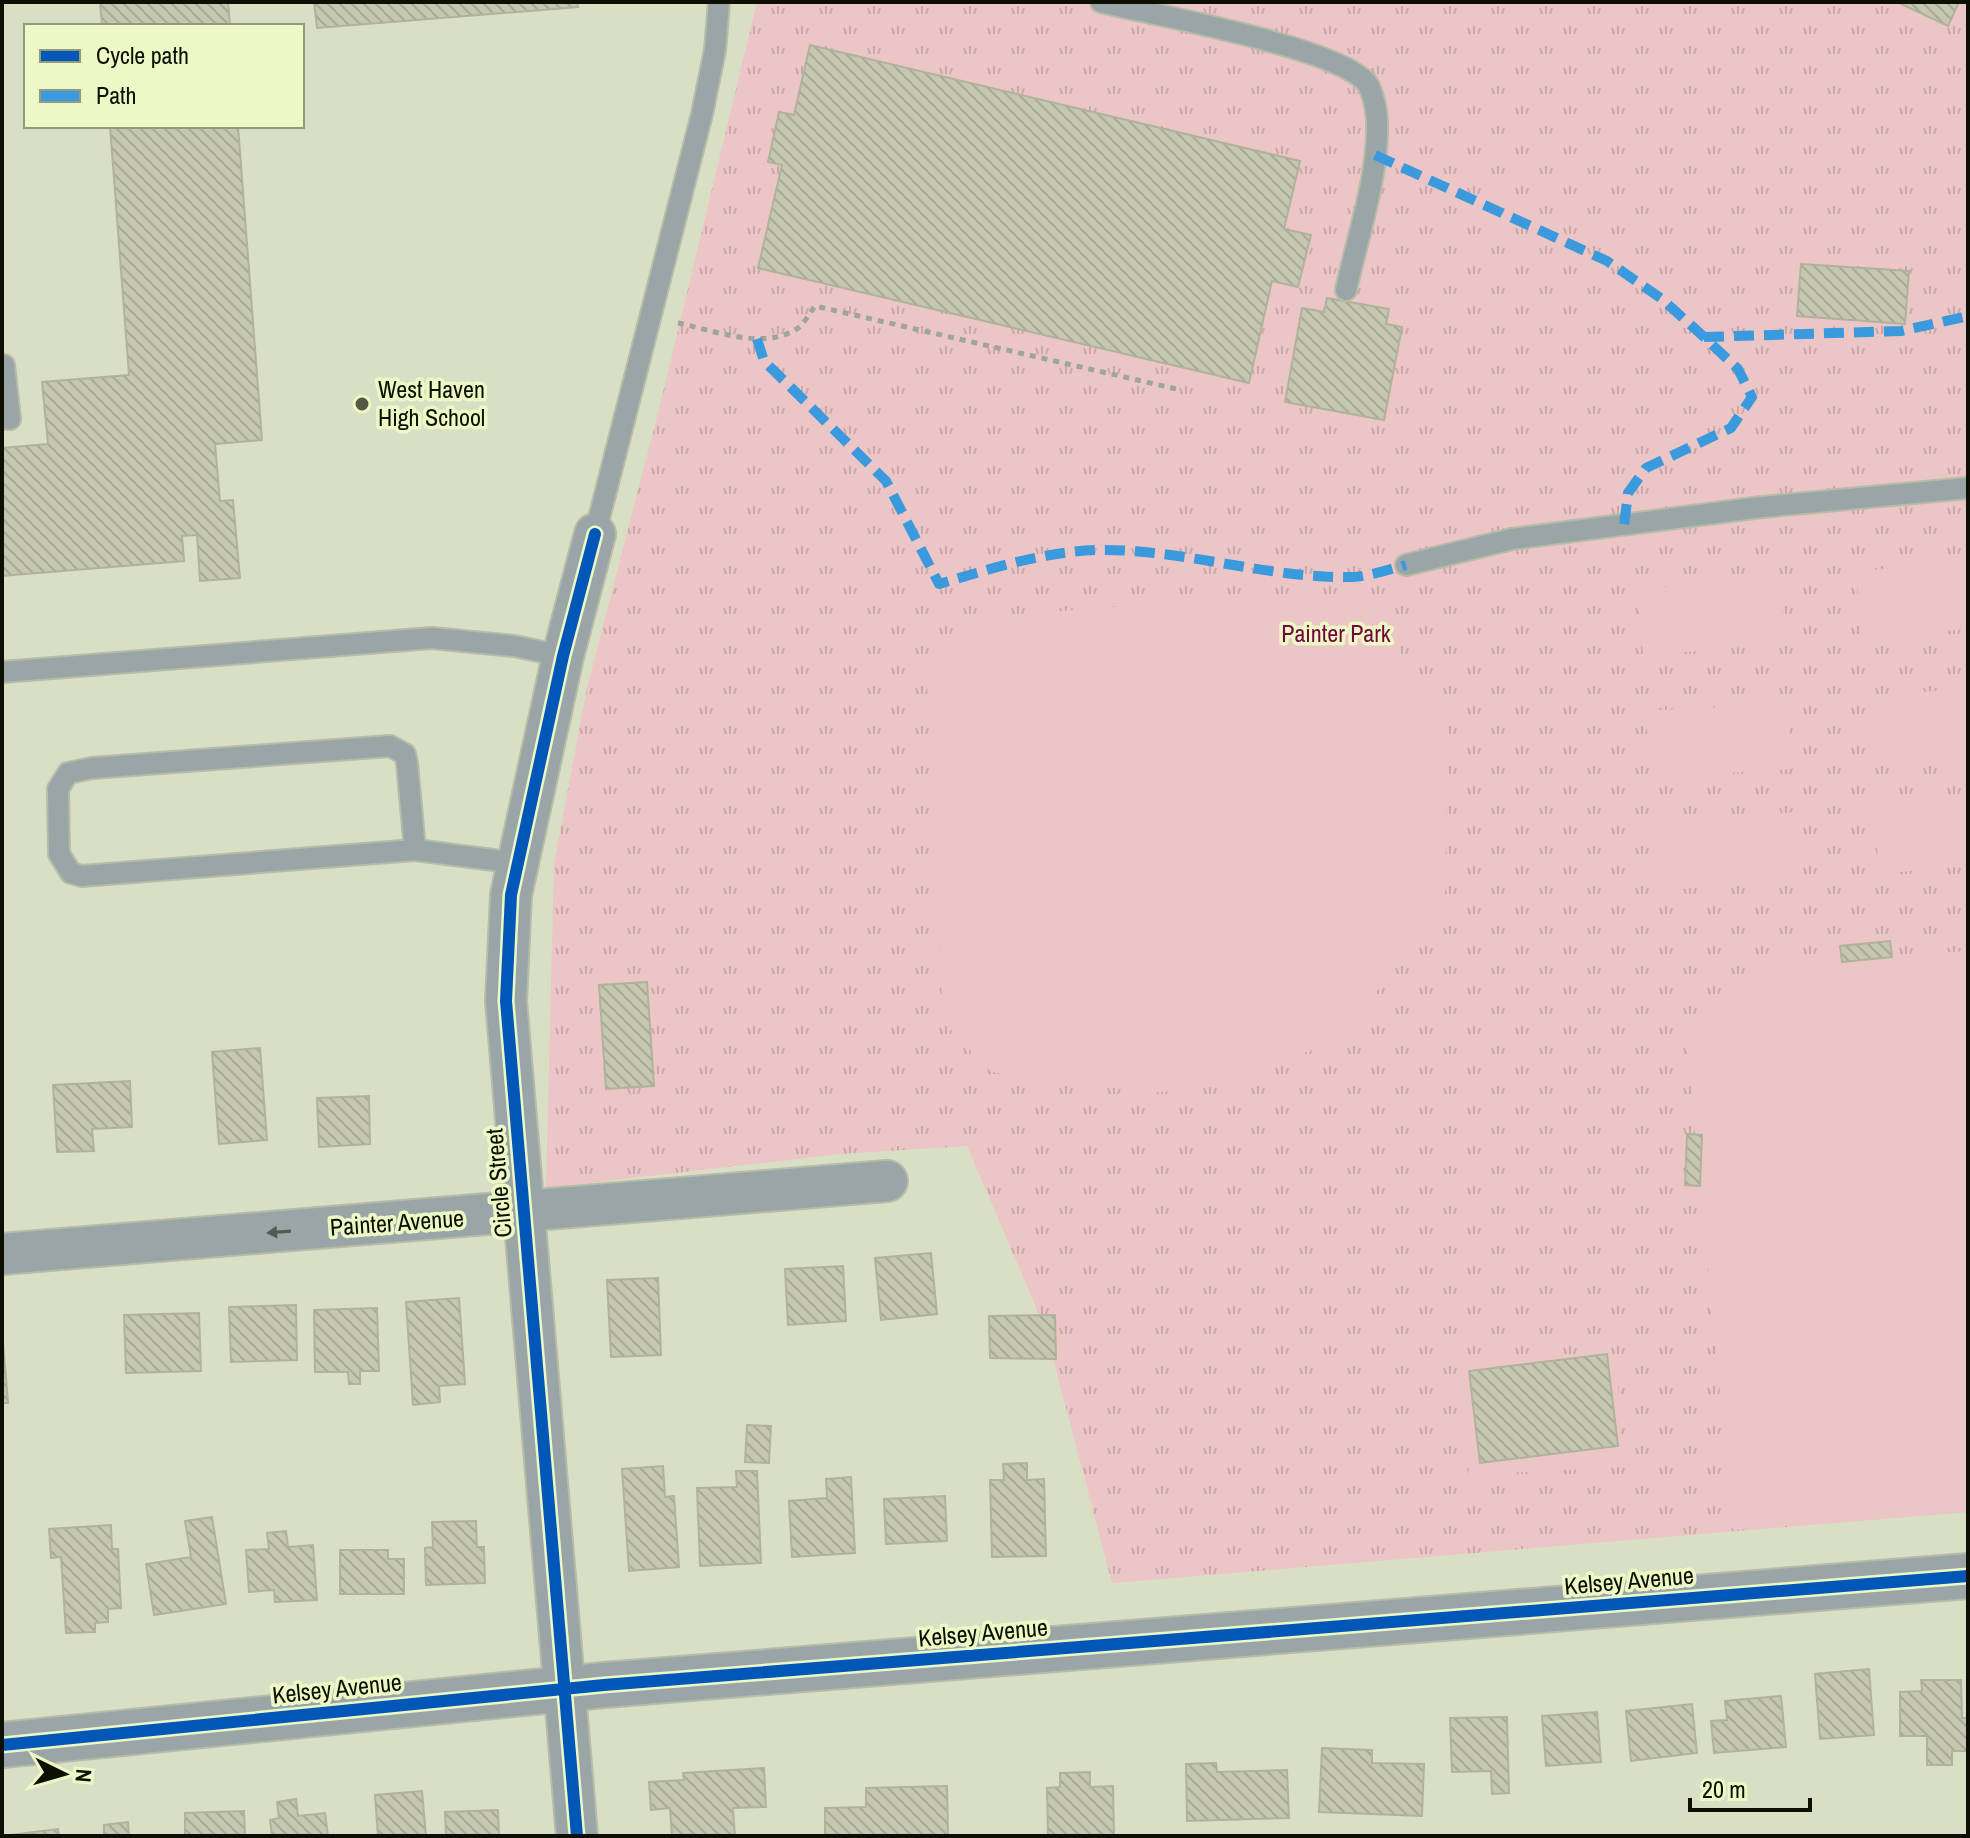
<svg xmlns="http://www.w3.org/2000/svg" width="1970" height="1838" font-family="'Archivo Narrow',sans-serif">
  <defs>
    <pattern id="park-tufts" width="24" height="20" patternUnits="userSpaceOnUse" patternTransform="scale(2)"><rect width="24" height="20" fill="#ecc5c6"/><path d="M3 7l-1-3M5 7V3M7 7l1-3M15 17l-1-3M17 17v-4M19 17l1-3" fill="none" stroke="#c9a8a8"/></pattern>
    <pattern id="building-back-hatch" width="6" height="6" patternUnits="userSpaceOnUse" patternTransform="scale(2)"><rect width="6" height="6" fill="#c6c7b1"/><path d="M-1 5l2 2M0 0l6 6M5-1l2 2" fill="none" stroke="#a9aa96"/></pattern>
  </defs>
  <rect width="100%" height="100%" fill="#d9dfc4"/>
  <path fill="url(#park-tufts)" d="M 757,2 L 1968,2 L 1968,1512 L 1112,1583 L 1045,1328 L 967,1146 L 841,1154 L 546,1188 L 554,864 L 587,688 L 660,405 Z"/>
  <path fill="#ecc5c6" d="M 1968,562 L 1968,629 L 1861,638 L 1856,571 Z
    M 1779,577 L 1785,643 L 1643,656 L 1637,589 Z
    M 1362,595 L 1448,727 L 1445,895 L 1344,1038 L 1213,1087 L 1152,1093 L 991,1072 L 943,1022 L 927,682 L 947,647 L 976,623 L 1085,608 Z
    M 1968,688 L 1968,755 L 1872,763 L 1866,697 Z
    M 1788,703 L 1792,769 L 1650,778 L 1646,711 Z
    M 1968,799 L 1968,866 L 1879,874 L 1874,807 Z
    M 1796,812 L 1802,878 L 1660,891 L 1654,824 Z
    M 1968,951 L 1968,1512 L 1733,1530 L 1687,1049 L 1757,964 Z
    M 1617,1363 L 1623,1467 L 1469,1475 L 1463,1372 Z"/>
  <path fill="url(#building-back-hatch)" stroke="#b1b29c" stroke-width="2" d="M 100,2 L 228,2 L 230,26 L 102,26 Z
    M 314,2 L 577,2 L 578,7 L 317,28 Z
    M 1897,2 L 1959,2 L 1948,26 Z
    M 810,45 L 1300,161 L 1284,229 L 1311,235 L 1298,287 L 1272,281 L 1249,383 L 758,268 L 782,165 L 768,162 L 779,112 L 794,115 Z
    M 110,126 L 238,126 L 262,440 L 215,444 L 220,501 L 233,500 L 240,578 L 200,581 L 197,535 L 182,536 L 184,561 L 2,576 L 2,448 L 48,444 L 42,382 L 129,375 Z
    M 1801,264 L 1909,271 L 1905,324 L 1797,316 Z
    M 1327,298 L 1389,309 L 1386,324 L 1402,327 L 1384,420 L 1285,402 L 1302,308 L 1324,312 Z
    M 1890,941 L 1892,957 L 1842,962 L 1840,946 Z
    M 647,982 L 654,1086 L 606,1089 L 599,985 Z
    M 260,1048 L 267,1140 L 219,1144 L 212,1052 Z
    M 130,1081 L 132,1127 L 92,1129 L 94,1151 L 57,1152 L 53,1085 Z
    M 369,1096 L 370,1144 L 319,1147 L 317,1098 Z
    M 1687,1134 L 1702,1135 L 1700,1186 L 1685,1185 Z
    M 931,1253 L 937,1314 L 881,1320 L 875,1258 Z
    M 843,1266 L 846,1321 L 788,1325 L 785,1269 Z
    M 658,1278 L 661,1355 L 611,1357 L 607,1280 Z
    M 459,1298 L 465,1384 L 439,1386 L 440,1402 L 413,1405 L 406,1302 Z
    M 296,1305 L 297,1360 L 231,1362 L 229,1307 Z
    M 377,1308 L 379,1371 L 360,1371 L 360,1384 L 349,1384 L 348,1372 L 315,1372 L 314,1310 Z
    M 199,1313 L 201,1371 L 126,1373 L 124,1315 Z
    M 1055,1315 L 1056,1359 L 990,1358 L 989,1316 Z
    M 2,1330 L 8,1403 L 2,1403 Z
    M 1607,1354 L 1618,1446 L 1480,1463 L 1469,1371 Z
    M 747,1425 L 771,1426 L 769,1463 L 745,1462 Z
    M 1027,1463 L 1027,1480 L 1044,1479 L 1046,1556 L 992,1557 L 990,1480 L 1004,1480 L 1003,1464 Z
    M 663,1466 L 665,1497 L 674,1496 L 679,1567 L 629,1571 L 622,1469 Z
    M 736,1471 L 757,1471 L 761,1563 L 700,1566 L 697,1488 L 737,1487 Z
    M 851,1477 L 855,1553 L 792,1557 L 789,1501 L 827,1498 L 826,1479 Z
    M 945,1496 L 947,1541 L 886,1544 L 884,1499 Z
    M 212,1517 L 226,1604 L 154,1615 L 146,1564 L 191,1557 L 185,1521 Z
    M 476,1521 L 477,1547 L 484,1547 L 485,1583 L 426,1585 L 425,1548 L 433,1547 L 432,1522 Z
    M 111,1525 L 112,1549 L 118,1549 L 121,1608 L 108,1609 L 108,1622 L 95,1623 L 95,1632 L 66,1633 L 61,1557 L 51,1558 L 49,1529 Z
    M 286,1531 L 288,1547 L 313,1545 L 317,1600 L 275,1602 L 274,1590 L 249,1592 L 246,1550 L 269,1549 L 267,1533 Z
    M 340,1550 L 388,1550 L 388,1559 L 404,1559 L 404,1594 L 340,1594 Z
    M 1869,1669 L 1874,1735 L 1820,1739 L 1815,1674 Z
    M 1921,1680 L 1961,1680 L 1962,1718 L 1968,1718 L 1968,1751 L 1952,1751 L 1952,1765 L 1927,1765 L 1927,1736 L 1900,1736 L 1900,1692 L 1922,1691 Z
    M 1781,1696 L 1786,1747 L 1714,1753 L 1711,1721 L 1727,1720 L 1725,1701 Z
    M 1692,1704 L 1697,1753 L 1631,1761 L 1626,1711 Z
    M 1597,1712 L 1601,1762 L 1546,1766 L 1542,1716 Z
    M 1507,1717 L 1509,1793 L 1492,1794 L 1491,1771 L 1452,1772 L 1450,1718 Z
    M 1322,1748 L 1372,1750 L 1372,1763 L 1424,1764 L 1422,1816 L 1319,1812 Z
    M 1216,1763 L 1217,1772 L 1287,1770 L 1289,1818 L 1187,1821 L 1186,1764 Z
    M 764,1768 L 766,1807 L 733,1808 L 735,1836 L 672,1836 L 670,1808 L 651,1810 L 649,1782 L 684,1780 L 683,1773 Z
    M 1090,1772 L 1090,1787 L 1113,1786 L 1114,1836 L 1048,1836 L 1047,1788 L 1060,1787 L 1060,1773 Z
    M 947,1786 L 948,1836 L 825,1836 L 825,1808 L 866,1807 L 866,1788 Z
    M 422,1791 L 426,1836 L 378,1836 L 375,1795 Z
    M 296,1799 L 298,1816 L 325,1813 L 328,1836 L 272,1836 L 270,1820 L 279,1818 L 277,1802 Z
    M 498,1810 L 499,1836 L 446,1836 L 445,1812 Z
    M 244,1811 L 245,1836 L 185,1836 L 185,1813 Z
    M 128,1822 L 129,1836 L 104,1836 L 104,1825 Z
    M 58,1829 L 59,1836 L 2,1836 Z"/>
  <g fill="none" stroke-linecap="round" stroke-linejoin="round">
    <g stroke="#b7bba7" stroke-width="24">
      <path id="service" d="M 1101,2 C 1154,15 1335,47 1366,82 C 1373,90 1377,112 1377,123 C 1379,174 1357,239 1346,290
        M 2,419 L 10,419 L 4,365
        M 595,534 L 702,114 L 715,50 L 719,2
        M 1406,565 L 1512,539 L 1762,507 L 1968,488
        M 2,672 L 432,638 L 514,646 L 563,656
        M 415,850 L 407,763 L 405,754 L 390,746 L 92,768 L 68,773 L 58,789 L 59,854 L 71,873 L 82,876 L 415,850 L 517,863"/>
    </g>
    <g stroke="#b7bba7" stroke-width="44">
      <path id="minor" d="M 2,1254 L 887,1181
        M 577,1836 L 506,1001 L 511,895 L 563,656 L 595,534"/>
    </g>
    <g stroke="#b7bba7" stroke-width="48">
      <path id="tertiary" d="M 2,1745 L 604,1685 L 1968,1576"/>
    </g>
    <path stroke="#9da59e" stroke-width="5" stroke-dasharray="6 6" stroke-linecap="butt" d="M 678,323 C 713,330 761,350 795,330 C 803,326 809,314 815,306 L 1181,390"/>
    <use href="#service" stroke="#9aa5a8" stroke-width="20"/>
    <use href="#minor" stroke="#9aa5a8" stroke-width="40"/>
    <use href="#tertiary" stroke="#9aa5a8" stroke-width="44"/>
    <path stroke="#3a9add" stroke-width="10" stroke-dasharray="20 10" stroke-linecap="butt" d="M 1375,155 L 1607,261 L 1662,299 L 1704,337 L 1738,369 L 1752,397 L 1731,428 L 1646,468 L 1628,493 L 1624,526
      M 1704,337 L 1901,331 L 1968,316
      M 757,339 L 764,361 L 886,481 L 939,584 C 990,569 1045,551 1099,550 C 1185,549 1268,579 1353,577 C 1370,576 1389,569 1406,565"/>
    <g stroke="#ecf8c5" stroke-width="17">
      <path id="cycleway" d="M 2,1745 L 604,1685 L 1968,1576
        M 577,1836 L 506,1001 L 511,895 L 563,656 L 595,534"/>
    </g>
    <use href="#cycleway" stroke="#0057b8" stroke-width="12"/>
  </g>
  <defs><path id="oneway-solid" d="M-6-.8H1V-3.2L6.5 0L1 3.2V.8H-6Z" transform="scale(2)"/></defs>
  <use fill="#535a54" href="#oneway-solid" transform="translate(279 1232) rotate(176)"/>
  <circle fill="#545845" stroke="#ecf8c5" stroke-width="3" cx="362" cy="404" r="8"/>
  <g text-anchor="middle" stroke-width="7" stroke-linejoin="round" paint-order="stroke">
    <g font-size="24" fill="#0c0f01" stroke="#ecf8c5" text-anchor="start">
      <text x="378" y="398">West Haven<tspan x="378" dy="28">High School</tspan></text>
    </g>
    <g font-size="24" fill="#72073d" stroke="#ecf8c5">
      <text x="1336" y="642">Painter Park</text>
    </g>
    <g font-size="24" fill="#0c0f01" stroke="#ecf8c5">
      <text transform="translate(499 1183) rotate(-95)" y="8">Circle Street</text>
      <text transform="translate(397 1223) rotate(-4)" y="8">Painter Avenue</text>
      <text transform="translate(1629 1581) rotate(-5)" y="8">Kelsey Avenue</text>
      <text transform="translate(983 1633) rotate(-5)" y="8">Kelsey Avenue</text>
      <text transform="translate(337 1689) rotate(-6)" y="8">Kelsey Avenue</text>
    </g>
  </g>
  <rect width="1970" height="1838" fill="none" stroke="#0c0f01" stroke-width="8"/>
  <rect x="24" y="24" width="280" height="104" fill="#ecf8c5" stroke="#929b77" stroke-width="2"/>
  <rect x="40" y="50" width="40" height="12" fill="#0057b8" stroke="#929b77" stroke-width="2"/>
  <text x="96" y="64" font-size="24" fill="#0c0f01">Cycle path</text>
  <rect x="40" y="90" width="40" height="12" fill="#3a9add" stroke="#929b77" stroke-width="2"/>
  <text x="96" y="104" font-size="24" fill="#0c0f01">Path</text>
  <g transform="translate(64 1774) rotate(95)" stroke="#ecf8c5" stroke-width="6" paint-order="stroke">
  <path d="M0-6L14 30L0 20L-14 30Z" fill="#0c0f01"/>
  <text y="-12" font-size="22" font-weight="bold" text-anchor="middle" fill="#0c0f01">N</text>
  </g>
  <path d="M1690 1798v12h120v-12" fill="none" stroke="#0c0f01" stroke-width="4"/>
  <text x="1702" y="1798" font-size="24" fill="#0c0f01" stroke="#ecf8c5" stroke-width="6" paint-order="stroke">20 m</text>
</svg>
